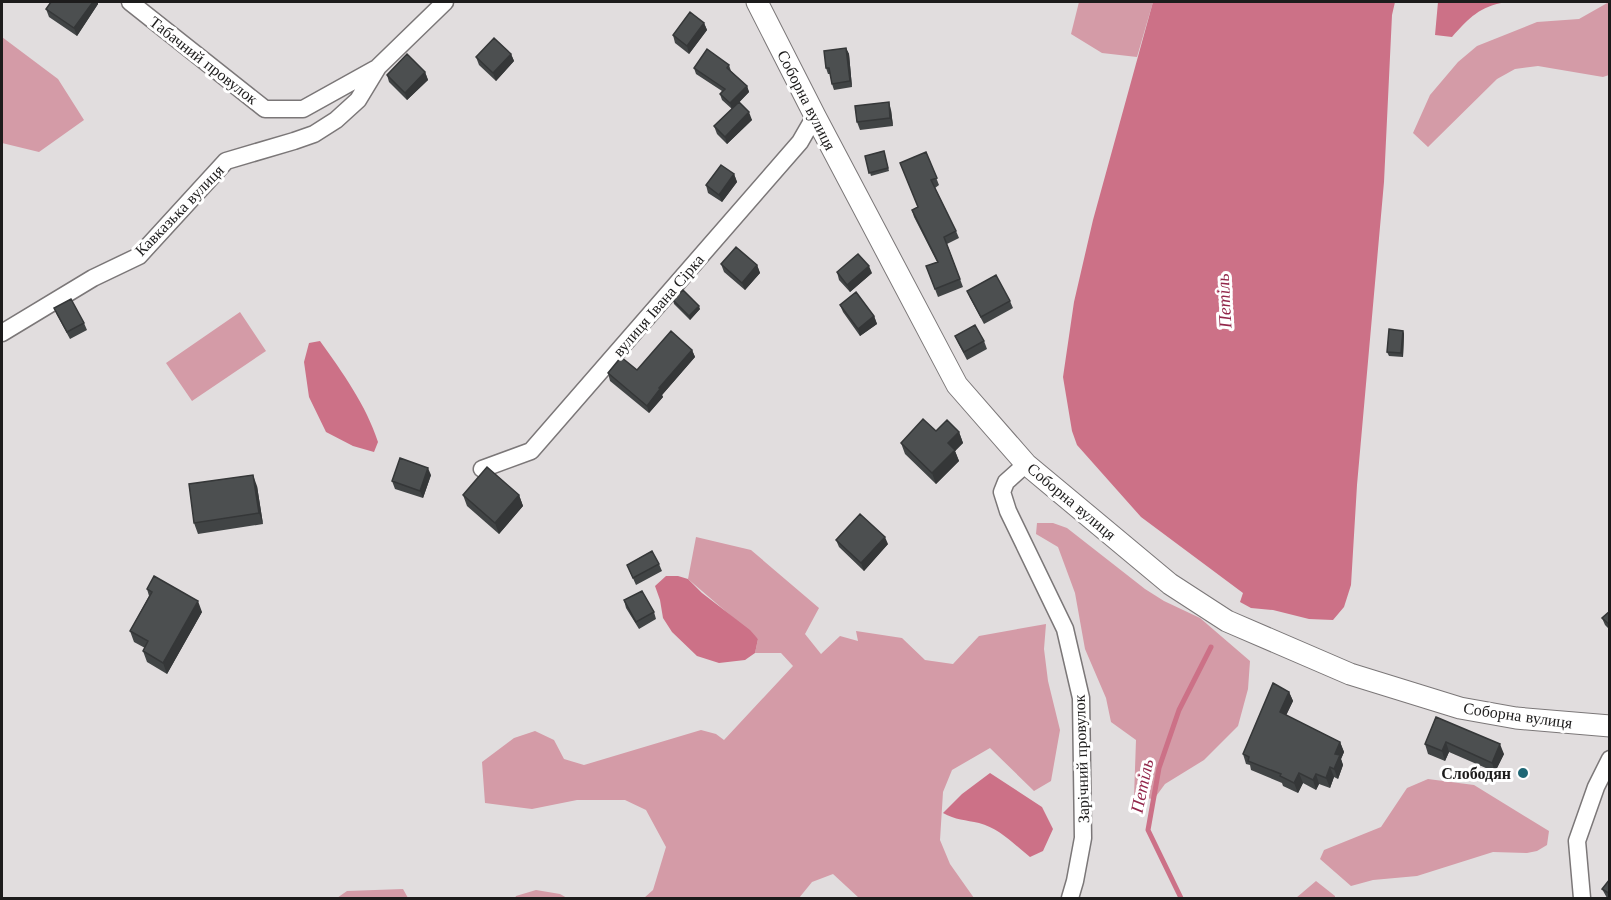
<svg xmlns="http://www.w3.org/2000/svg" width="1611" height="900" font-family="'Libre Baskerville',serif">
  <rect width="100%" height="100%" fill="#e1ddde"/>
  <path fill="#d49ba7" d="M 1079,2 L 1153,2 L 1137,57 L 1102,53 L 1071,34 Z
    M 1609,2 L 1609,75 L 1603,77 L 1538,66 L 1515,69 L 1497,79 L 1428,147 L 1413,133 L 1430,95 L 1458,62 L 1477,46 L 1537,22 L 1579,19 Z
    M 2,37 L 58,79 L 84,120 L 39,152 L 2,143 Z
    M 240,312 L 266,351 L 192,401 L 166,363 Z
    M 1037,523 L 1053,523 L 1067,528 L 1145,589 L 1164,601 L 1200,618 L 1250,661 L 1248,689 L 1238,726 L 1204,760 L 1165,784 L 1154,799 L 1134,797 L 1136,740 L 1111,722 L 1106,698 L 1085,649 L 1075,593 L 1058,547 L 1036,534 Z
    M 696,537 L 751,550 L 819,608 L 805,634 L 821,654 L 840,636 L 858,641 L 856,631 L 902,638 L 925,660 L 953,664 L 979,636 L 1046,624 L 1044,649 L 1048,681 L 1060,730 L 1051,781 L 1034,791 L 990,748 L 952,770 L 943,792 L 940,840 L 950,864 L 974,898 L 859,898 L 833,874 L 812,882 L 799,898 L 644,898 L 653,890 L 666,847 L 646,810 L 625,800 L 577,800 L 532,809 L 485,803 L 482,762 L 514,738 L 535,731 L 554,740 L 564,759 L 584,765 L 701,730 L 716,734 L 724,740 L 793,666 L 781,653 L 755,653 L 758,639 L 688,579 Z
    M 1428,779 L 1474,785 L 1549,831 L 1547,845 L 1537,851 L 1527,853 L 1493,852 L 1417,876 L 1373,880 L 1351,886 L 1320,859 L 1324,850 L 1381,827 L 1407,788 Z
    M 1316,881 L 1335,896 L 1335,898 L 1296,898 Z
    M 403,889 L 408,898 L 337,898 L 347,891 Z
    M 536,890 L 560,894 L 567,898 L 515,898 L 516,896 Z"/>
  <path fill="#cc7187" d="M 1153,2 L 1395,2 L 1392,15 L 1384,182 L 1357,485 L 1351,585 L 1344,607 L 1333,620 L 1309,619 L 1273,610 L 1251,608 L 1240,602 L 1243,593 L 1141,517 L 1077,445 L 1072,431 L 1063,377 L 1074,302 L 1093,220 Z
    M 1438,2 L 1506,2 C 1479,7 1470,17 1452,37 L 1435,35 Z
    M 320,341 C 343,373 366,405 378,442 L 374,452 L 353,446 L 326,432 L 309,397 L 304,362 L 309,343 Z
    M 666,576 L 678,576 L 688,579 L 702,593 L 750,630 L 758,639 L 755,653 L 745,660 L 719,663 L 697,656 L 672,632 L 663,618 L 660,600 L 655,586 Z
    M 990,773 L 1042,807 L 1053,829 L 1043,851 L 1030,857 C 1015,845 999,828 979,823 C 966,820 955,820 943,813 L 962,794 Z"/>
  <g fill="none" stroke-linecap="round" stroke-linejoin="round">
    <path stroke="#cc7187" stroke-width="5" d="M 1181,898 L 1148,830 L 1159,768 L 1179,710 L 1211,647"/>
    <g stroke="#7b7778" stroke-width="19">
      <path id="minor" d="M 130,2 L 265,109 L 303,109 L 375,69
        M 2,333 L 93,278 L 139,256 L 226,161 L 294,141 L 314,134 L 336,120 L 358,100 L 378,67 L 445,2
        M 1026,464 L 1006,482 L 1002,492 L 1008,511 L 1065,629 L 1081,698 L 1083,838 L 1075,881 L 1070,898
        M 482,469 L 531,451 L 800,142 L 815,116
        M 1582,898 L 1577,841 L 1596,787 L 1610,759"/>
    </g>
    <g stroke="#7b7778" stroke-width="23">
      <path id="tertiary" d="M 757,2 L 815,116 L 957,385 L 1026,464 L 1170,584 L 1227,621 L 1350,674 L 1460,708 L 1516,718 L 1610,726"/>
    </g>
    <use href="#minor" stroke="#fff" stroke-width="16"/>
    <use href="#tertiary" stroke="#fff" stroke-width="21"/>
  </g>
  <path fill="#414445" d="M 51,2 L 98,2 L 98,4 L 77,36 L 49,17 L 46,9 Z
    M 704,23 L 707,30 L 689,54 L 675,43 L 673,35 Z
    M 846,48 L 849,54 L 852,87 L 834,90 L 832,84 L 830,74 L 828,74 L 826,68 Z
    M 511,54 L 514,61 L 496,81 L 479,65 L 476,57 Z
    M 729,65 L 731,71 L 747,86 L 749,92 L 739,102 L 752,120 L 727,144 L 717,134 L 714,126 L 732,109 L 722,100 L 720,94 L 722,91 L 696,74 L 694,68 Z
    M 425,72 L 428,80 L 407,100 L 389,82 L 387,75 Z
    M 891,110 L 893,126 L 860,130 L 857,122 Z
    M 884,151 L 889,171 L 871,176 L 865,156 Z
    M 926,152 L 939,185 L 935,188 L 956,231 L 959,238 L 947,244 L 963,287 L 938,297 L 926,266 L 937,262 L 914,217 L 912,210 L 918,207 Z
    M 734,174 L 737,182 L 722,202 L 708,193 L 706,185 Z
    M 721,264 L 757,265 L 760,273 L 745,290 L 724,272 Z
    M 837,272 L 872,273 L 850,292 L 839,280 Z
    M 967,291 L 1010,301 L 1013,308 L 984,324 L 970,298 Z
    M 673,300 L 700,309 L 690,320 L 674,304 Z
    M 840,305 L 874,316 L 877,324 L 860,336 L 843,312 Z
    M 54,308 L 84,323 L 87,330 L 70,339 L 57,315 Z
    M 1403,331 L 1404,334 L 1403,357 L 1389,356 L 1387,352 Z
    M 955,336 L 984,341 L 987,349 L 967,360 L 958,343 Z
    M 692,350 L 695,357 L 662,395 L 663,397 L 649,413 L 610,381 L 608,373 L 637,370 Z
    M 936,431 L 959,432 L 963,443 L 955,451 L 959,461 L 936,484 L 905,454 L 901,443 Z
    M 431,475 L 423,498 L 395,489 L 392,481 Z
    M 257,486 L 263,524 L 198,534 L 194,523 Z
    M 463,495 L 519,495 L 523,506 L 499,534 L 467,506 Z
    M 836,540 L 888,544 L 864,571 L 839,547 Z
    M 659,564 L 662,571 L 636,585 L 627,565 Z
    M 147,589 L 202,612 L 167,674 L 147,662 L 143,651 L 145,648 L 134,642 L 130,631 L 149,596 Z
    M 624,600 L 654,612 L 656,619 L 639,629 L 626,608 Z
    M 1610,611 L 1610,630 L 1605,625 L 1602,618 Z
    M 1289,692 L 1293,701 L 1286,715 L 1340,742 L 1344,752 L 1341,759 L 1343,765 L 1338,779 L 1334,777 L 1330,788 L 1319,784 L 1316,790 L 1303,783 L 1298,793 L 1283,786 L 1282,783 L 1251,770 L 1250,765 L 1246,764 L 1243,754 Z
    M 1436,717 L 1504,754 L 1495,772 L 1449,752 L 1445,761 L 1428,754 L 1425,744 Z
    M 1610,879 L 1610,898 L 1607,898 L 1602,889 Z"/>
  <path fill="#353738" d="M 93,2 L 98,2 L 98,4 L 77,36 L 74,28 Z
    M 704,23 L 707,30 L 689,54 L 687,46 Z
    M 846,48 L 849,54 L 852,87 L 850,81 Z
    M 511,54 L 514,61 L 496,81 L 493,73 Z
    M 425,72 L 428,80 L 407,100 L 405,93 Z
    M 747,86 L 749,92 L 732,110 L 730,103 Z
    M 889,102 L 891,110 L 893,126 L 890,118 Z
    M 749,112 L 752,120 L 727,144 L 725,137 Z
    M 734,174 L 737,182 L 722,202 L 719,195 Z
    M 757,265 L 760,273 L 745,290 L 742,283 Z
    M 869,266 L 872,273 L 850,292 L 847,285 Z
    M 699,306 L 700,309 L 690,320 L 689,316 Z
    M 874,316 L 877,324 L 860,336 L 858,329 Z
    M 1403,331 L 1404,334 L 1403,357 L 1401,353 Z
    M 692,350 L 695,357 L 662,395 L 663,397 L 649,413 L 647,406 L 659,388 Z
    M 959,432 L 963,443 L 955,451 L 959,461 L 936,484 L 932,473 L 948,443 Z
    M 428,468 L 431,475 L 423,498 L 420,491 Z
    M 253,475 L 257,486 L 263,524 L 259,513 Z
    M 519,495 L 523,506 L 499,534 L 495,523 Z
    M 885,537 L 888,544 L 864,571 L 861,563 Z
    M 198,601 L 202,612 L 167,674 L 163,663 Z
    M 1289,692 L 1293,701 L 1283,722 L 1280,712 Z
    M 1340,742 L 1344,752 L 1341,759 L 1343,765 L 1338,779 L 1334,769 L 1335,754 Z
    M 1446,742 L 1449,752 L 1445,761 L 1442,751 Z
    M 1500,744 L 1504,754 L 1495,772 L 1492,763 Z
    M 1330,767 L 1334,777 L 1330,788 L 1326,778 Z
    M 1299,773 L 1303,783 L 1298,793 L 1294,783 Z
    M 1316,774 L 1319,784 L 1316,790 L 1313,780 Z"/>
  <path fill="#4c4f50" stroke="#353738" stroke-width="1.5" d="M 51,2 L 93,2 L 74,28 L 46,9 Z
    M 690,12 L 704,23 L 687,46 L 673,35 Z
    M 494,38 L 511,54 L 493,73 L 476,57 Z
    M 846,48 L 850,81 L 832,84 L 829,68 L 826,68 L 824,51 Z
    M 707,49 L 729,65 L 727,68 L 747,86 L 730,103 L 720,94 L 725,89 L 694,68 Z
    M 407,54 L 425,72 L 405,93 L 387,75 Z
    M 739,102 L 749,112 L 725,137 L 714,126 Z
    M 889,102 L 890,118 L 857,122 L 855,106 Z
    M 884,151 L 888,168 L 869,173 L 865,156 Z
    M 926,152 L 937,178 L 931,180 L 956,231 L 944,237 L 960,279 L 935,289 L 926,266 L 938,262 L 912,210 L 918,207 L 900,163 Z
    M 721,165 L 734,174 L 719,195 L 706,185 Z
    M 736,247 L 757,265 L 742,283 L 721,264 Z
    M 858,254 L 869,266 L 847,285 L 837,272 Z
    M 996,275 L 1010,301 L 981,317 L 967,291 Z
    M 683,290 L 699,306 L 689,316 L 673,300 Z
    M 856,292 L 874,316 L 858,329 L 840,305 Z
    M 71,299 L 84,323 L 67,332 L 54,308 Z
    M 975,325 L 984,341 L 964,352 L 955,336 Z
    M 1389,329 L 1403,331 L 1401,353 L 1387,352 Z
    M 671,331 L 692,350 L 659,388 L 660,389 L 647,406 L 608,373 L 621,357 L 637,370 Z
    M 923,419 L 936,431 L 947,420 L 959,432 L 948,443 L 955,450 L 932,473 L 901,443 Z
    M 400,458 L 428,468 L 420,491 L 392,481 Z
    M 487,467 L 519,495 L 495,523 L 463,495 Z
    M 253,475 L 259,513 L 194,523 L 189,484 Z
    M 860,514 L 885,537 L 861,563 L 836,540 Z
    M 652,551 L 659,564 L 633,578 L 627,565 Z
    M 154,576 L 198,601 L 163,663 L 143,651 L 148,641 L 130,631 L 152,592 L 147,589 Z
    M 642,591 L 654,612 L 636,622 L 624,600 Z
    M 1610,611 L 1610,625 L 1602,618 Z
    M 1273,683 L 1289,692 L 1280,712 L 1340,742 L 1335,754 L 1340,755 L 1334,769 L 1330,767 L 1326,778 L 1316,774 L 1313,780 L 1299,773 L 1294,783 L 1280,776 L 1281,774 L 1248,761 L 1249,757 L 1243,754 Z
    M 1436,717 L 1500,744 L 1492,763 L 1446,742 L 1442,751 L 1425,744 Z
    M 1610,879 L 1610,894 L 1602,889 Z"/>
  <circle fill="#1f6775" stroke="#fff" stroke-width="2" cx="1523" cy="773" r="6"/>
  <g text-anchor="middle" stroke-width="6" stroke-linejoin="round" paint-order="stroke">
    <g font-size="16" fill="#1d1c1c" stroke="#fff">
      <text transform="translate(204 60) rotate(38)" y="6">Табачний провулок</text>
      <text transform="translate(807 100) rotate(63)" y="6">Соборна вулиця</text>
      <text transform="translate(179 210) rotate(-46)" y="6">Кавказька вулиця</text>
      <text transform="translate(658 305) rotate(-49)" y="6">вулиця Івана Сірка</text>
      <text transform="translate(1072 501) rotate(40)" y="6">Соборна вулиця</text>
      <text transform="translate(1518 715) rotate(8)" y="6">Соборна вулиця</text>
      <text transform="translate(1081 759) rotate(-92)" y="6">Зарічний провулок</text>
    </g>
    <g font-size="16" font-weight="bold" fill="#1d1c1c" stroke="#fff" text-anchor="end">
      <text x="1511" y="779">Слободян</text>
    </g>
    <g font-size="18" font-style="italic" fill="#92264a" stroke="#fff">
      <text transform="translate(1224 301) rotate(-93)" y="6">Петіль</text>
      <text transform="translate(1142 786) rotate(-78)" y="6">Петіль</text>
    </g>
  </g>
  <rect width="1611" height="900" fill="none" stroke="#1d1c1c" stroke-width="6"/>
</svg>
